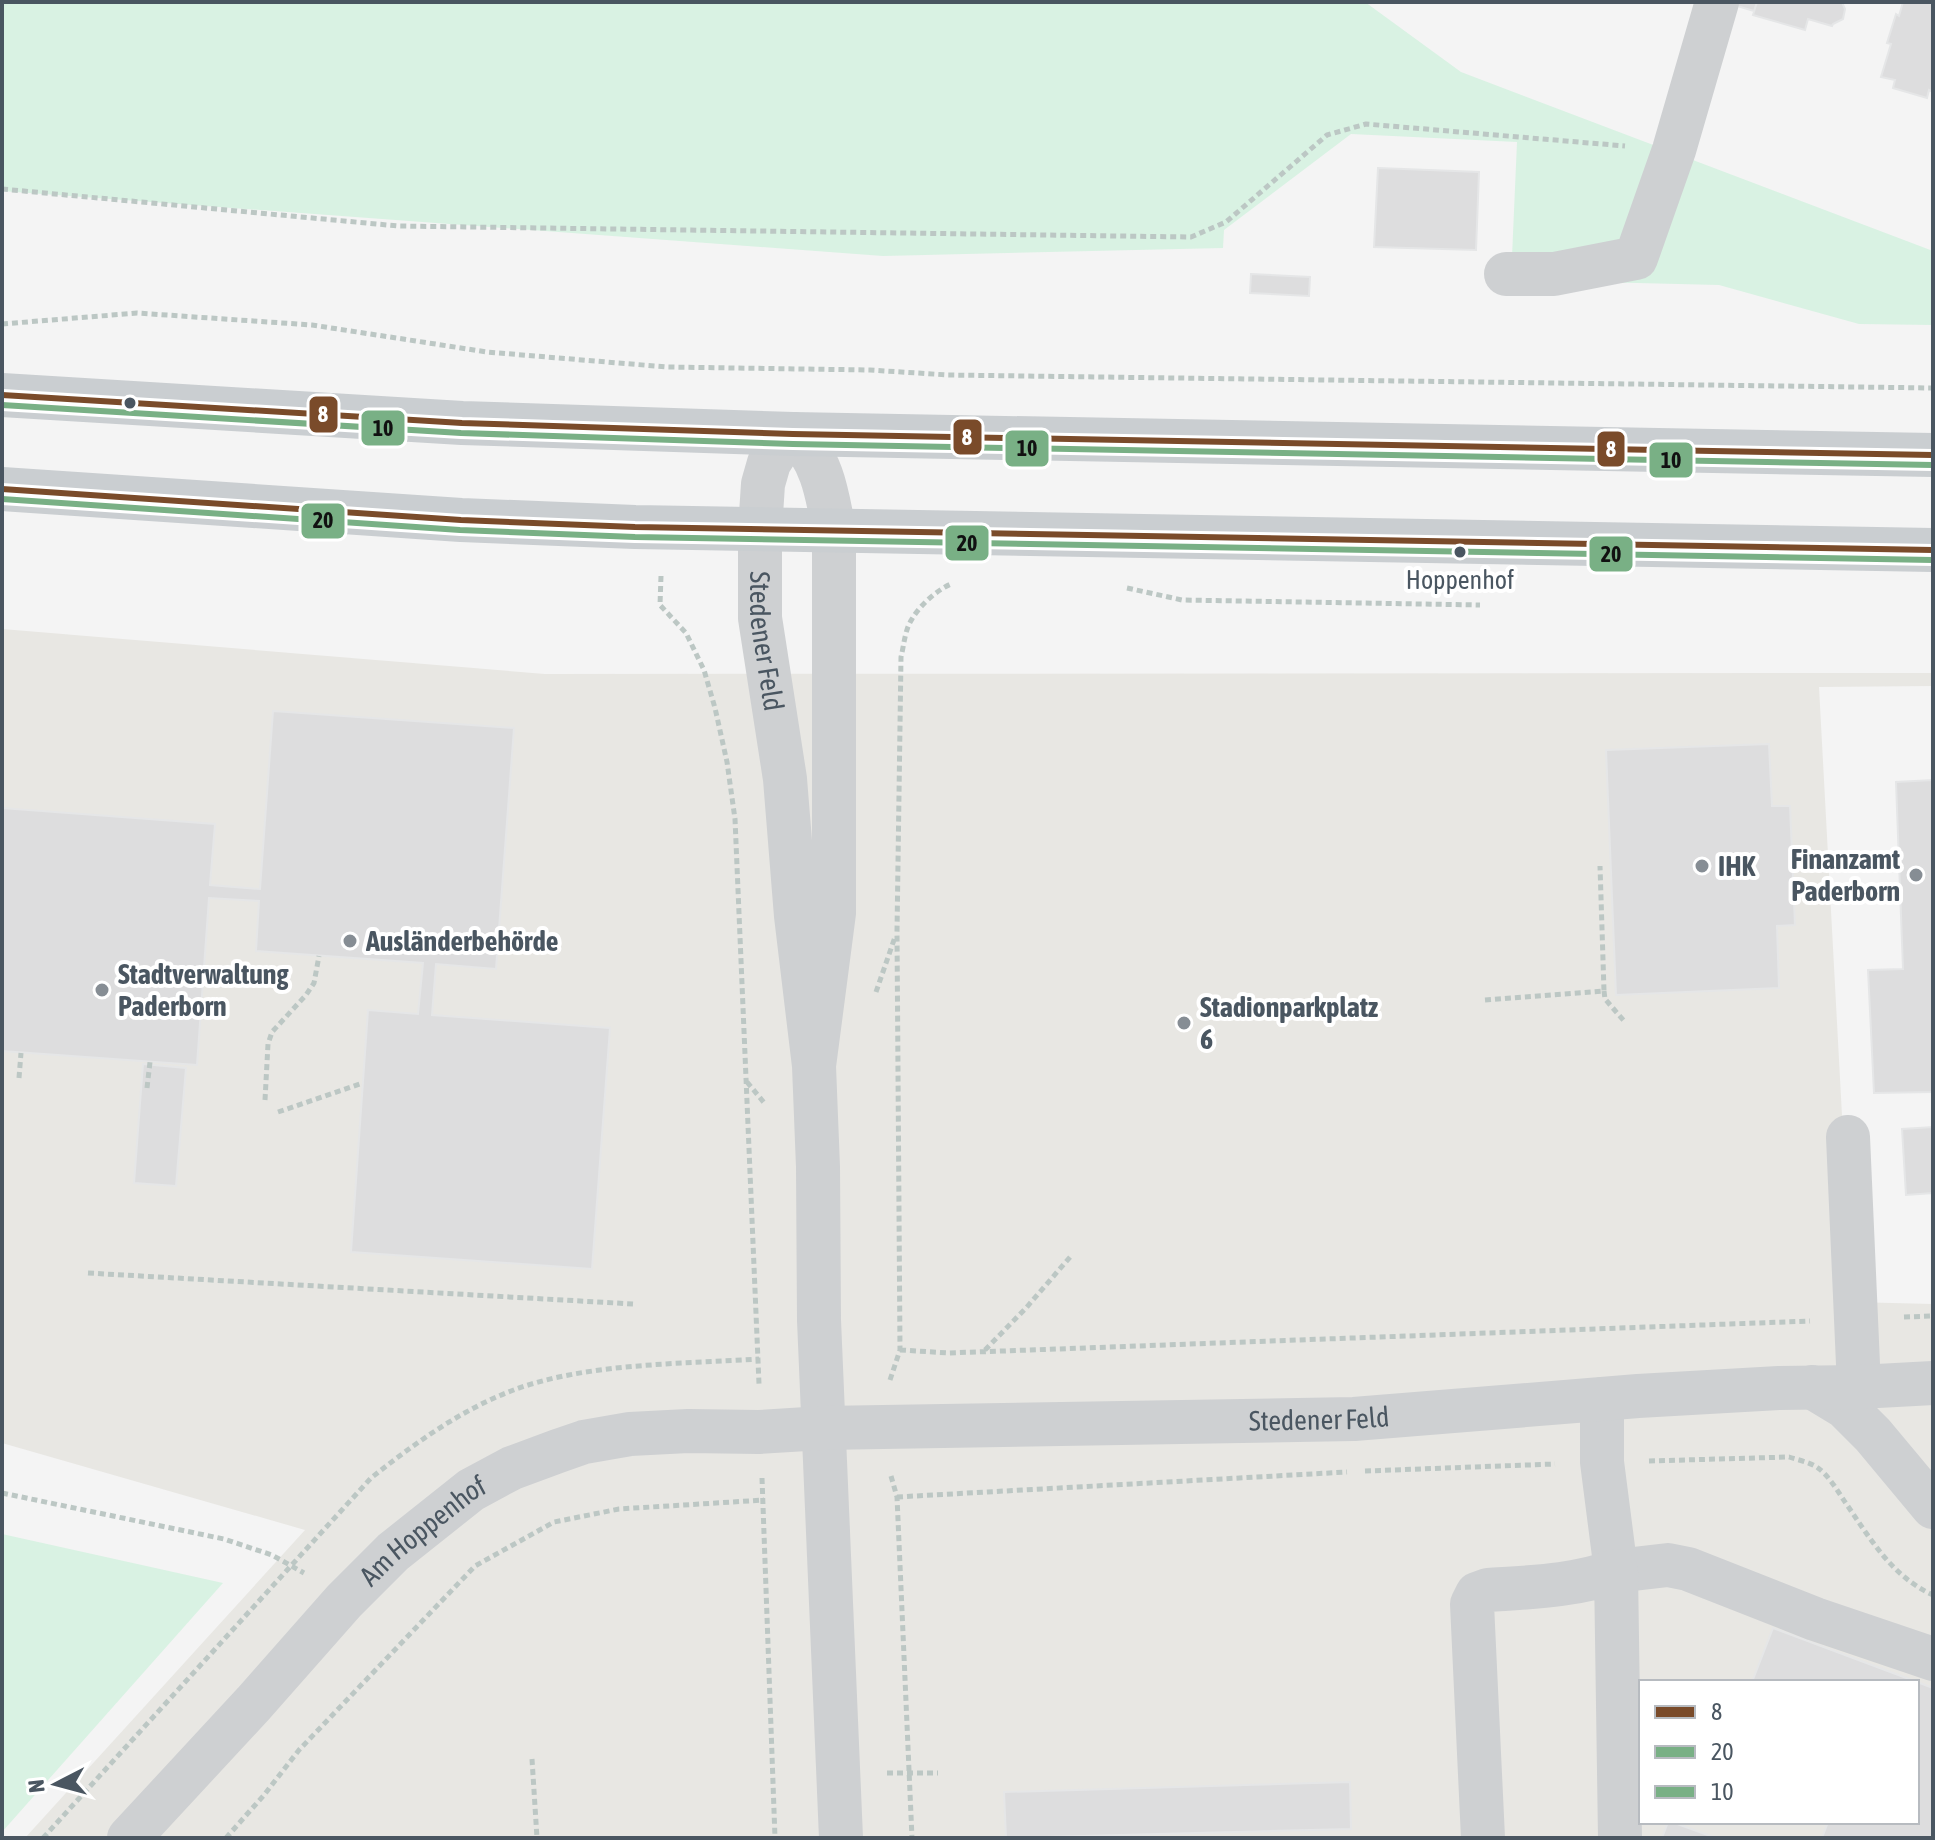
<svg xmlns="http://www.w3.org/2000/svg" width="1935" height="1840" font-family="'Asap Condensed',sans-serif">
  <rect width="100%" height="100%" fill="#f4f4f4"/>
  <path fill="#e8e7e3" fill-rule="evenodd" d="M 2,629 L 545,674 L 1933,673 L 1933,686 L 1819,687 L 1852,1302 L 1933,1304 L 1933,1838 L 25,1838 L 305,1530 L 2,1443 ZM 1641,1682 L 1917,1682 L 1917,1822 L 1641,1822 Z"/>
  <path fill="#d9f2e3" d="M 2,2 L 1365,2 L 1461,72 L 1933,251 L 1933,325 L 1859,324 L 1719,285 L 1511,280 L 1517,142 L 1351,134 L 1224,230 L 1223,248 L 883,256 L 2,191 Z
    M 2,1534 L 223,1583 L 2,1832 Z"/>
  <path fill="#ddddde" stroke="#e5e6e7" stroke-width="2" d="M 1731,2 L 1757,2 L 1754,11 L 1730,4 Z
    M 1757,2 L 1842,2 L 1845,9 L 1843,19 L 1833,24 L 1832,26 L 1808,19 L 1805,30 L 1753,15 Z
    M 1903,2 L 1933,2 L 1933,92 L 1929,90 L 1927,98 L 1893,88 L 1895,80 L 1881,77 L 1891,44 L 1887,43 L 1896,14 L 1899,16 Z
    M 1378,168 L 1479,172 L 1476,250 L 1374,247 Z
    M 1251,274 L 1310,277 L 1309,296 L 1250,293 Z
    M 273,711 L 514,728 L 496,969 L 436,964 L 432,1015 L 610,1028 L 592,1269 L 351,1252 L 368,1010 L 418,1014 L 423,963 L 256,951 L 259,901 L 209,898 L 197,1065 L 2,1051 L 2,808 L 215,824 L 210,885 L 260,889 Z
    M 1769,744 L 1772,806 L 1790,806 L 1795,925 L 1777,926 L 1779,988 L 1616,995 L 1606,750 Z
    M 1933,780 L 1933,1092 L 1874,1093 L 1868,970 L 1903,969 L 1896,782 Z
    M 143,1064 L 186,1068 L 176,1186 L 134,1183 Z
    M 1933,1127 L 1933,1193 L 1906,1195 L 1902,1129 Z
    M 1773,1628 L 1933,1688 L 1933,1838 L 1822,1838 L 1828,1822 L 1917,1822 L 1917,1682 L 1752,1682 Z
    M 1350,1782 L 1351,1829 L 1006,1838 L 1004,1792 Z
    M 1668,1822 L 1672,1822 L 1716,1838 L 1662,1838 Z"/>
  <g fill="none" stroke-linecap="round" stroke-linejoin="round">
    <path stroke="#bcc7c4" stroke-width="5" stroke-dasharray="6 4" stroke-linecap="butt" d="M 2,189 L 398,226 L 1191,237 L 1226,222 L 1327,135 L 1366,124 L 1625,146
      M 2,324 L 137,313 L 312,325 L 487,352 L 667,367 L 870,370 L 948,375 L 1933,388
      M 661,576 L 660,605 L 686,633 L 704,670 L 715,708 L 727,762 L 735,819 L 759,1384
      M 1127,588 L 1182,600 L 1480,605
      M 1604,991 L 1605,999 L 1625,1022
      M 876,992 L 895,937
      M 1485,1000 L 1604,991 L 1600,866
      M 19,1078 L 21,1053
      M 747,1082 L 766,1105
      M 147,1088 L 150,1062
      M 265,1100 L 268,1044 L 272,1032 L 306,995 L 314,983 L 319,956
      M 278,1112 L 363,1083
      M 88,1273 L 633,1304
      M 1904,1317 L 1933,1316
      M 900,1350 L 949,1353 L 1810,1321
      M 985,1350 L 1026,1308 L 1071,1256
      M 890,1380 L 900,1350 L 897,932 L 901,657 C 904,645 905,629 912,619 C 920,605 937,590 951,584
      M 1649,1461 L 1789,1457 C 1798,1460 1810,1462 1818,1468 C 1829,1476 1837,1490 1845,1502 C 1870,1538 1891,1576 1933,1595
      M 1365,1471 L 1555,1464
      M 891,1476 L 897,1497 L 912,1838
      M 762,1478 L 775,1838
      M 2,1493 L 224,1539 L 272,1555 L 304,1573
      M 897,1497 L 1347,1472
      M 532,1759 L 537,1838
      M 887,1773 L 938,1773
      M 43,1838 L 371,1478 C 414,1444 459,1411 511,1391 C 583,1363 682,1364 759,1359
      M 226,1838 L 264,1795 L 299,1750 L 475,1566 L 554,1522 L 619,1509 L 764,1500"/>
    <g stroke="#ced0d2" stroke-width="44">
      <path d="M 1506,274 L 1554,274 L 1636,258 L 1674,150 L 1717,2"/>
      <path id="s1" d="M 814,1066 L 834,913 L 834,531 C 828,498 822,455 793,434 L 782,442 L 776,452 L 769,463 L 763,484 L 760,530 L 760,618 L 785,779 L 796,916 L 814,1066 L 818,1167 L 819,1320 L 841,1838"/>
      <path d="M 1848,1137 L 1859,1387"/>
      <path d="M 1812,1387 L 1845,1407 L 1873,1435 L 1933,1507"/>
      <path d="M 1602,1399 L 1602,1462 L 1616,1571 L 1668,1565 L 1688,1569 L 1815,1619 L 1933,1659"/>
      <path id="s2" d="M 129,1838 L 254,1703 L 344,1601 L 393,1552 L 471,1490 L 512,1468 L 558,1451 L 584,1442 L 630,1434 L 688,1431 L 759,1432 L 823,1428 L 1354,1419 L 1638,1396 L 1779,1388 L 1859,1387 L 1933,1383"/>
      <path d="M 1483,1838 L 1472,1604 L 1477,1594 L 1488,1590 C 1532,1587 1575,1586 1616,1571 L 1620,1838"/>
    </g>
    <path stroke="#caced1" stroke-width="44" d="M 2,395 L 462,423 L 793,434 L 1933,455
      M 2,489 L 461,520 L 635,527 L 1933,550"/>
    <g stroke="#fff" stroke-width="12">
      <path id="bus-1" d="M 2,395 L 462,423 L 793,434 L 1933,455
        M 2,489 L 461,520 L 635,527 L 1933,550"/>
    </g>
    <g stroke="#fff" stroke-width="12">
      <path id="bus-2" d="M 2,499 L 460,530 L 635,537 L 1933,560"/>
    </g>
    <g stroke="#fff" stroke-width="12">
      <path id="bus-3" d="M 2,405 L 461,433 L 793,444 L 1933,465"/>
    </g>
    <use href="#bus-1" stroke="#7a4b2a" stroke-width="6"/>
    <use href="#bus-2" stroke="#79b085" stroke-width="6"/>
    <use href="#bus-3" stroke="#79b085" stroke-width="6"/>
  </g>
  <g fill="#4a5661" stroke="#fff" stroke-width="3">
    <circle cx="130" cy="403" r="7"/>
    <circle cx="1460" cy="552" r="7"/>
  </g>
  <g fill="#868d94" stroke="#fff" stroke-width="3">
    <circle cx="1702" cy="866" r="8"/>
    <circle cx="1916" cy="875" r="8"/>
    <circle cx="350" cy="941" r="8"/>
    <circle cx="102" cy="990" r="8"/>
    <circle cx="1184" cy="1023" r="8"/>
  </g>
  <g text-anchor="middle" stroke-width="8" stroke-linejoin="round" paint-order="stroke">
    <g font-size="26" fill="#4a5661" stroke="#fff">
      <text x="1460" y="589">Hoppenhof</text>
    </g>
    <g font-size="28" fill="#4a5661" stroke="#fff">
      <text dy="10" stroke="none"><textPath href="#s1" startOffset="862">Stedener Feld</textPath></text>
      <text dy="10" stroke="none"><textPath href="#s2" startOffset="1348">Stedener Feld</textPath></text>
      <text dy="10" stroke="none"><textPath href="#s2" startOffset="426">Am Hoppenhof</textPath></text>
    </g>
    <g font-size="28" font-weight="bold" fill="#4a5661" stroke="#fff" text-anchor="start">
      <text x="1900" y="869" text-anchor="end">Finanzamt<tspan x="1900" dy="32">Paderborn</tspan></text>
      <text x="1718" y="876">IHK</text>
      <text x="366" y="951">Ausländerbehörde</text>
      <text x="118" y="984">Stadtverwaltung<tspan x="118" dy="32">Paderborn</tspan></text>
      <text x="1200" y="1017">Stadionparkplatz<tspan x="1200" dy="32">6</tspan></text>
    </g>
  </g>
  <g stroke="#fff" stroke-width="3">
    <rect x="308" y="395" width="31" height="39" rx="8" fill="#7a4b2a"/>
    <rect x="360" y="409" width="46" height="38" rx="8" fill="#79b085"/>
    <rect x="952" y="418" width="31" height="38" rx="8" fill="#7a4b2a"/>
    <rect x="1004" y="429" width="46" height="39" rx="8" fill="#79b085"/>
    <rect x="1596" y="430" width="30" height="38" rx="8" fill="#7a4b2a"/>
    <rect x="1648" y="441" width="46" height="38" rx="8" fill="#79b085"/>
    <rect x="300" y="502" width="46" height="38" rx="8" fill="#79b085"/>
    <rect x="944" y="524" width="46" height="38" rx="8" fill="#79b085"/>
    <rect x="1588" y="535" width="46" height="38" rx="8" fill="#79b085"/>
  </g>
  <g font-size="22" text-anchor="middle" font-weight="bold" fill="#fff">
    <text x="323" y="422">8</text>
    <text x="967" y="445">8</text>
    <text x="1611" y="457">8</text>
  </g>
  <g font-size="22" text-anchor="middle" font-weight="bold" fill="#111">
    <text x="383" y="436">10</text>
    <text x="1027" y="456">10</text>
    <text x="1671" y="468">10</text>
    <text x="323" y="528">20</text>
    <text x="967" y="551">20</text>
    <text x="1611" y="562">20</text>
  </g>
  <rect width="1935" height="1840" fill="none" stroke="#4a5661" stroke-width="8"/>
  <rect x="1639" y="1680" width="280" height="144" fill="#ffffff" stroke="#b7bbc0" stroke-width="2"/>
  <rect x="1655" y="1706" width="40" height="12" fill="#7a4b2a" stroke="#b7bbc0" stroke-width="2"/>
  <text x="1711" y="1720" font-size="24" fill="#4a5661">8</text>
  <rect x="1655" y="1746" width="40" height="12" fill="#79b085" stroke="#b7bbc0" stroke-width="2"/>
  <text x="1711" y="1760" font-size="24" fill="#4a5661">20</text>
  <rect x="1655" y="1786" width="40" height="12" fill="#79b085" stroke="#b7bbc0" stroke-width="2"/>
  <text x="1711" y="1800" font-size="24" fill="#4a5661">10</text>
  <g transform="translate(56 1784) rotate(264)" stroke="#ffffff" stroke-width="6" paint-order="stroke">
  <path d="M0-6L14 30L0 20L-14 30Z" fill="#4a5661"/>
  <text y="-12" font-size="22" font-weight="bold" text-anchor="middle" fill="#4a5661">N</text>
  </g>
</svg>
